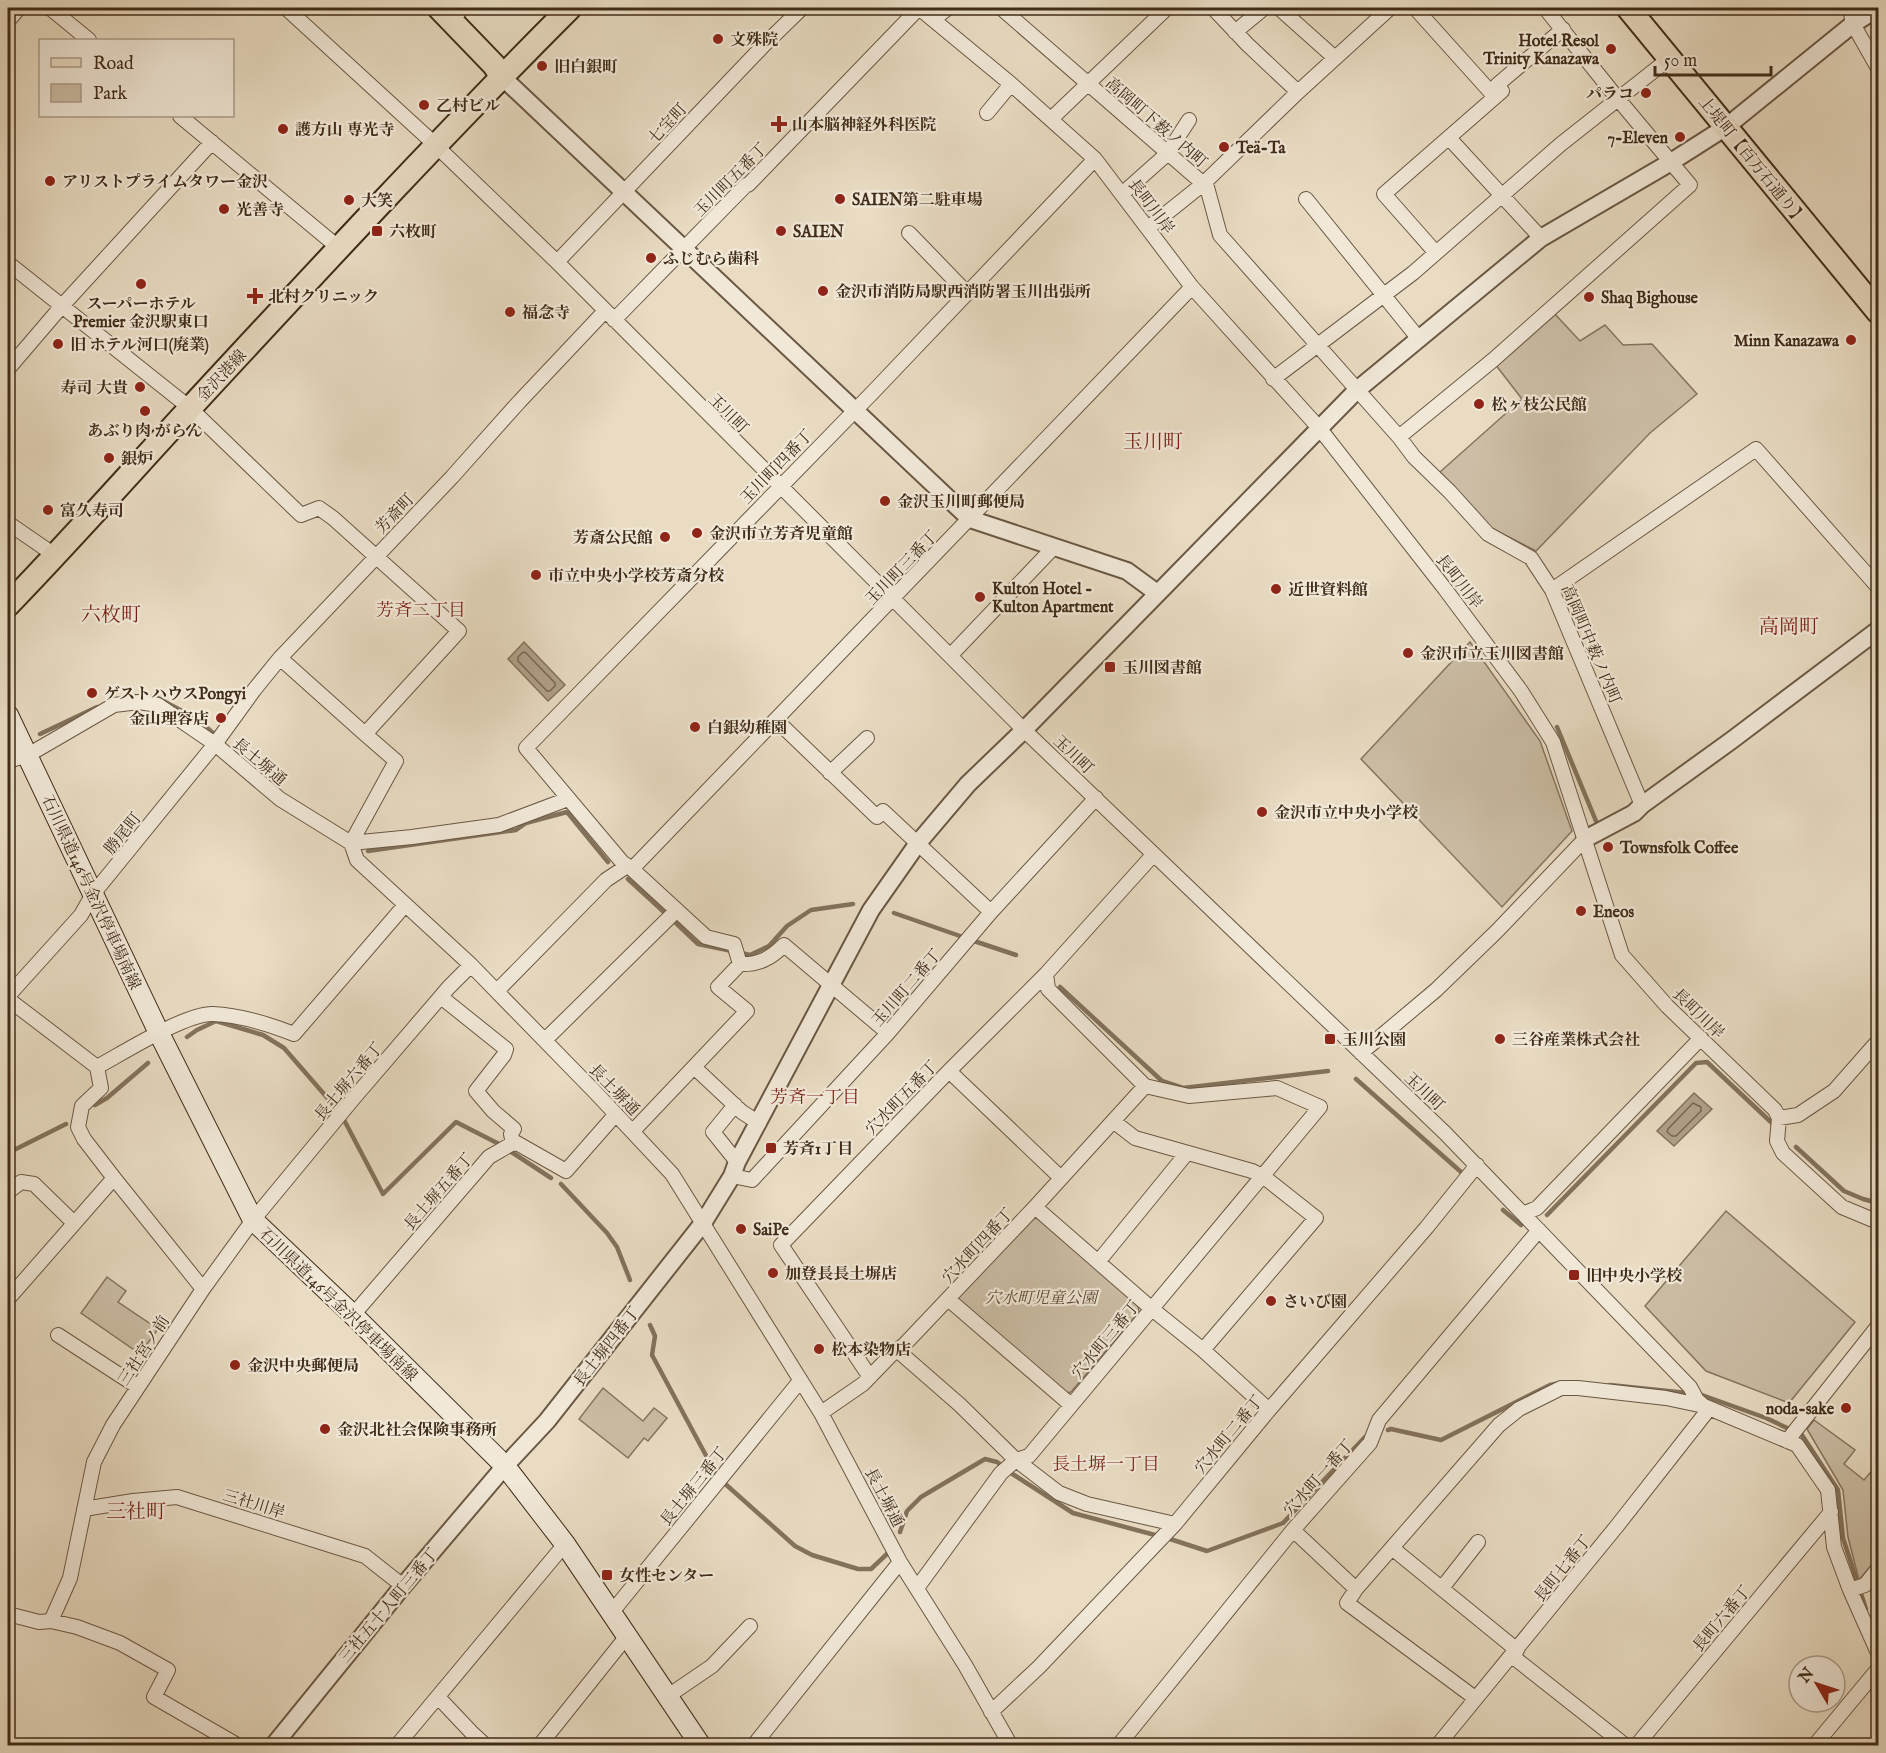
<svg xmlns="http://www.w3.org/2000/svg" width="1886" height="1753" font-family="'IM FELL English','Noto Serif JP',serif">
  <rect width="100%" height="100%" fill="#e9dcc3"/>
  <filter id="stains"><feTurbulence type="fractalNoise" baseFrequency=".00333" numOctaves="4"/><feColorMatrix values="0 0 0 0 .2 0 0 0 0 .09 0 0 0 0 .02 0 0 0 .5 -.17"/></filter>
  <radialGradient id="worn" r=".72"><stop offset=".6" stop-color="#630" stop-opacity="0"/><stop offset="1" stop-color="#630" stop-opacity=".3"/></radialGradient>
  <path fill="#ccbea6" stroke="#86755f" stroke-width="1.5" d="M 1554,313 L 1580,341 L 1605,325 L 1623,345 L 1652,344 L 1697,394 L 1650,433 L 1536,551 L 1491,528 L 1440,472 L 1522,399 L 1495,364 Z
    M 1470,642 L 1540,741 L 1572,831 L 1502,907 L 1361,759 Z
    M 1726,1211 L 1855,1322 L 1789,1403 L 1706,1371 L 1645,1306 Z
    M 1037,1218 L 1138,1305 L 1139,1312 L 1071,1392 L 1065,1393 L 959,1303 L 959,1296 L 1032,1219 Z
    M 107,1277 L 126,1291 L 118,1302 L 158,1329 L 140,1354 L 81,1313 Z
    M 603,1388 L 643,1421 L 654,1408 L 667,1418 L 648,1441 L 644,1438 L 628,1458 L 579,1419 Z
    M 1814,1420 L 1855,1450 L 1844,1464 L 1864,1480 L 1876,1466 L 1878,1469 L 1878,1482 L 1872,1490 L 1878,1496 L 1878,1557 L 1859,1580 L 1848,1537 L 1843,1490 L 1807,1429 Z"/>
  <path fill="#b0a089" stroke="#83725c" stroke-width="1.5" d="M 524,642 L 565,685 L 548,701 L 508,659 Z
    M 1694,1093 L 1712,1109 L 1674,1146 L 1657,1131 Z"/>
  <g fill="none" stroke-linecap="round" stroke-linejoin="round">
    <path stroke="#786650" stroke-width="1.5" d="M 523,652 L 526,653 L 555,683 L 555,686 L 550,691 L 547,691 L 518,661 L 518,657 Z
      M 1693,1103 L 1701,1107 L 1701,1111 L 1676,1136 L 1672,1136 L 1667,1132 L 1668,1129 Z"/>
    <path stroke="#83725c" stroke-width="4.5" d="M 132,696 L 156,697 L 197,719 L 213,733
      M 1557,727 L 1596,821
      M 40,734 L 97,707
      M 368,851 L 516,830 L 526,823 L 567,812 L 608,862
      M 628,879 L 664,912
      M 894,913 L 960,936
      M 676,923 L 698,944 L 732,951
      M 974,941 L 1016,955
      M 741,953 L 750,955 L 769,946 L 787,926 L 811,910 L 853,904
      M 1060,987 L 1162,1081 L 1183,1088 L 1328,1071
      M 187,1037 L 197,1030 L 216,1021 L 263,1035 L 284,1048 L 337,1109
      M 1356,1079 L 1461,1172
      M 95,1105 L 107,1098 L 148,1063
      M 343,1118 L 383,1194 L 456,1122 L 499,1144
      M 1796,1147 L 1844,1191 L 1863,1199 L 1878,1203
      M 510,1151 L 551,1178
      M 8,1153 L 66,1124
      M 561,1184 L 607,1233 L 617,1247 L 630,1280
      M 1503,1210 L 1521,1225
      M 1547,1215 L 1696,1063 L 1707,1062 L 1773,1124
      M 650,1325 L 655,1336 L 652,1355 L 717,1476
      M 1610,1385 L 1687,1393
      M 1699,1394 L 1766,1418 L 1802,1435 L 1838,1490 L 1843,1538 L 1866,1609
      M 1388,1430 L 1391,1429 L 1441,1440 L 1550,1385 L 1560,1383
      M 1011,1473 L 1073,1513 L 1155,1535
      M 722,1481 L 795,1546 L 812,1555 L 858,1569 L 871,1569 L 888,1553
      M 900,1532 L 907,1511 L 921,1497 L 985,1459 L 997,1462 L 1001,1465
      M 1170,1539 L 1207,1551 L 1283,1523 L 1365,1437"/>
    <g stroke="#6a5843" stroke-width="16">
      <path id="minor" d="M 50,8 L 89,40
        M 286,8 L 428,138 L 557,262 L 1024,730 L 1445,1133 L 1690,1387 L 1697,1400 L 1704,1406 L 1797,1445 L 1828,1490 L 1834,1547 L 1850,1590 L 1878,1653
        M 919,8 L 1011,84 L 1095,159 L 1192,287 L 1320,429 L 1445,589 L 1521,691 L 1553,742 L 1622,955 L 1667,1006 L 1775,1110 L 1779,1118 L 1777,1141 L 1783,1153 L 1842,1207 L 1878,1222
        M 1001,8 L 1207,187 L 1220,235 L 1399,437 L 1414,457 L 1450,492 L 1488,534 L 1531,558 L 1552,590 L 1642,805
        M 1213,8 L 1247,44 L 1298,92
        M 1279,8 L 1335,58
        M 1415,8 L 1495,97
        M 1850,8 L 1853,24 L 1878,68
        M 451,19 L 463,8
        M 934,19 L 948,8
        M 8,21 L 19,8
        M 1235,32 L 1264,8
        M 987,113 L 1011,84
        M 180,116 L 339,248
        M 1051,119 L 1167,8
        M 1449,138 L 1541,238
        M 1122,194 L 1167,154 L 1189,120
        M 1306,199 L 1419,339
        M 1148,228 L 1203,184 L 1298,92 L 1390,8
        M 909,233 L 967,293
        M 1436,253 L 1384,194 L 1502,91 L 1497,85 L 1563,29
        M 557,262 L 763,46 L 802,8
        M 8,263 L 190,408 L 301,515 L 319,508 L 333,518 L 459,631 L 365,734 L 396,761 L 351,843
        M 614,320 L 746,185 L 748,185 L 919,8
        M 8,369 L 61,307 L 212,142
        M 1273,379 L 1413,273 L 1561,144 L 1670,58
        M 1399,437 L 1493,360 L 1690,185 L 1618,99 L 1545,8
        M 8,523 L 56,556
        M 1552,590 L 1756,449 L 1878,587
        M 950,656 L 1054,547
        M 280,658 L 365,734
        M 776,720 L 877,817 L 883,811 L 991,912
        M 8,761 L 28,755 L 114,705 L 139,702 L 158,705 L 215,744 L 280,799 L 351,843 L 357,860 L 471,965 L 595,1092 L 672,1174 L 821,1413 L 900,1562 L 965,1665 L 1011,1746
        M 830,773 L 867,738
        M 351,843 L 412,837 L 499,825 L 568,799
        M 632,869 L 1192,287
        M 740,964 C 759,965 771,958 784,945 L 888,1033
        M 497,991 L 606,880 L 627,866
        M 8,996 L 81,915 L 93,894 L 215,744 L 254,690 L 280,658 L 452,477 L 519,402 L 605,311
        M 441,997 L 506,1049 L 504,1055 L 476,1091 L 493,1111 L 514,1129 L 511,1134 L 513,1144
        M 8,999 L 97,1067
        M 545,1040 L 677,910
        M 1361,1053 L 1436,990 L 1497,931 L 1585,839
        M 97,1067 C 123,1053 186,1013 213,1014 C 238,1015 271,1025 294,1034 L 405,905
        M 97,1067 L 101,1088 L 82,1106 L 78,1127 L 84,1139 L 114,1178 L 203,1289
        M 694,1067 L 742,1112 L 759,1123
        M 949,1071 L 1061,1178
        M 735,1105 L 713,1132 L 737,1162
        M 1779,1118 L 1798,1115 L 1834,1091 L 1878,1041
        M 1113,1121 L 1135,1138 L 1252,1171 L 1264,1177 L 1316,1218 L 1203,1350
        M 633,1131 L 747,1011 L 718,987 L 740,964 L 734,944 L 706,937 L 632,869 L 622,862 L 526,748 L 874,391 L 1095,159
        M 732,1176 L 752,1180 L 888,1033 L 991,912 L 1096,798
        M 8,1192 L 21,1182 L 34,1184 L 74,1223
        M 1035,1207 L 1152,1309 L 1203,1350 L 1269,1410
        M 1523,1214 L 1537,1208 L 1701,1038
        M 1098,1262 L 1187,1153
        M 8,1299 L 114,1178
        M 948,1299 L 1071,1405
        M 353,1315 L 489,1157 L 515,1142 L 566,1171 L 616,1114
        M 58,1335 L 138,1387
        M 897,1350 L 960,1405 L 1016,1460 L 1059,1493 L 1087,1504 L 1175,1524
        M 870,1377 L 781,1245 L 949,1071 L 1046,974 L 1153,855
        M 821,1413 L 863,1384 L 892,1354 L 904,1345 L 1035,1207 L 1145,1086
        M 1787,1441 L 1878,1326
        M 84,1509 L 133,1501 L 177,1497 L 365,1556 L 403,1586
        M 1293,1530 L 1356,1589
        M 1392,1548 L 1517,1650
        M 917,1588 L 1001,1473 L 1016,1460 L 1029,1456 L 1320,1107 L 1277,1088 L 1189,1096 L 1145,1086 L 1048,989 L 1046,974
        M 1442,1588 L 1478,1542
        M 1850,1590 L 1865,1585 L 1878,1569
        M 612,1612 L 800,1381
        M 8,1614 L 39,1622 L 51,1621 L 77,1627 L 120,1643 L 168,1670 L 154,1697 L 239,1746
        M 51,1621 L 70,1578 L 94,1462 L 113,1425 L 203,1289 L 253,1220 L 353,1099 L 449,987 L 471,965
        M 1512,1656 L 1626,1746
        M 668,1696 L 712,1666 L 750,1626
        M 438,1697 L 473,1734 L 486,1746
        M 991,1712 L 1039,1667 L 1175,1524 L 1269,1410 L 1427,1227 L 1477,1165
        M 399,1743 L 565,1544
        M 539,1746 L 627,1636
        M 753,1746 L 900,1562
        M 1118,1746 L 1293,1530 L 1370,1443 L 1379,1420 L 1539,1230
        M 1437,1746 L 1617,1526 L 1705,1414 L 1704,1406 L 1666,1398 L 1578,1388 L 1561,1388 L 1519,1409 L 1499,1425 L 1356,1589 L 1347,1603 L 1475,1698
        M 1636,1746 L 1831,1512
        M 1814,1746 L 1878,1669"/>
    </g>
    <g stroke="#6a5843" stroke-width="20">
      <path id="tertiary" d="M 501,76 L 970,519 L 1127,571 L 1157,593
        M 1585,839 L 1634,813 L 1642,805 L 1732,740 L 1878,630
        M 273,1746 L 403,1586 L 505,1466 L 547,1421 L 703,1223 L 732,1176 L 737,1162 L 871,910 L 918,843 L 968,784 L 1024,730 L 1357,390 L 1541,238 L 1671,162 L 1726,127 L 1853,24 L 1878,8"/>
    </g>
    <g stroke="#402c18" stroke-width="22">
      <path id="secondary" d="M 8,715 L 159,1033 L 253,1220 L 353,1315 L 505,1466 L 565,1544 L 701,1746"/>
    </g>
    <g stroke="#402c18" stroke-width="26">
      <path id="primary" d="M 439,8 L 494,65 L 501,76
        M 8,605 C 71,540 131,472 192,406 C 317,271 441,137 570,8"/>
    </g>
    <g stroke="#402c18" stroke-width="26">
      <path id="trunk" d="M 1628,8 L 1878,312"/>
    </g>
    <use href="#minor" stroke="#f1e8d8" stroke-width="14"/>
    <use href="#tertiary" stroke="#f1e8d8" stroke-width="16"/>
    <use href="#secondary" stroke="#f1e8d8" stroke-width="20"/>
    <use href="#primary" stroke="#e9dcc3" stroke-width="22"/>
    <use href="#trunk" stroke="#e9dcc3" stroke-width="22"/>
  </g>
  <g fill="#8f2418" stroke="#f1e8d8" stroke-width="2">
    <circle cx="718" cy="39" r="6"/>
    <circle cx="1611" cy="49" r="6"/>
    <circle cx="542" cy="66" r="6"/>
    <circle cx="1646" cy="93" r="6"/>
    <circle cx="424" cy="105" r="6"/>
    <path d="M776 115h6v6h6v6h-6v6h-6v-6h-6v-6h6z"/>
    <circle cx="283" cy="129" r="6"/>
    <circle cx="1680" cy="137" r="6"/>
    <circle cx="1224" cy="147" r="6"/>
    <circle cx="50" cy="181" r="6"/>
    <circle cx="840" cy="199" r="6"/>
    <circle cx="349" cy="200" r="6"/>
    <circle cx="224" cy="209" r="6"/>
    <rect x="371" y="225" width="12" height="12" rx="3"/>
    <circle cx="781" cy="231" r="6"/>
    <circle cx="651" cy="258" r="6"/>
    <circle cx="141" cy="284" r="6"/>
    <circle cx="823" cy="291" r="6"/>
    <path d="M252 287h6v6h6v6h-6v6h-6v-6h-6v-6h6z"/>
    <circle cx="1589" cy="297" r="6"/>
    <circle cx="510" cy="312" r="6"/>
    <circle cx="1851" cy="340" r="6"/>
    <circle cx="58" cy="344" r="6"/>
    <circle cx="140" cy="387" r="6"/>
    <circle cx="1479" cy="404" r="6"/>
    <circle cx="145" cy="411" r="6"/>
    <circle cx="109" cy="458" r="6"/>
    <circle cx="885" cy="501" r="6"/>
    <circle cx="48" cy="510" r="6"/>
    <circle cx="697" cy="533" r="6"/>
    <circle cx="665" cy="537" r="6"/>
    <circle cx="536" cy="575" r="6"/>
    <circle cx="1276" cy="589" r="6"/>
    <circle cx="980" cy="597" r="6"/>
    <circle cx="1408" cy="653" r="6"/>
    <rect x="1104" y="661" width="12" height="12" rx="3"/>
    <circle cx="92" cy="693" r="6"/>
    <circle cx="221" cy="718" r="6"/>
    <circle cx="695" cy="727" r="6"/>
    <circle cx="1262" cy="812" r="6"/>
    <circle cx="1608" cy="847" r="6"/>
    <circle cx="1581" cy="911" r="6"/>
    <rect x="1324" y="1033" width="12" height="12" rx="3"/>
    <circle cx="1500" cy="1039" r="6"/>
    <rect x="765" y="1142" width="12" height="12" rx="3"/>
    <circle cx="741" cy="1229" r="6"/>
    <circle cx="773" cy="1273" r="6"/>
    <rect x="1568" y="1269" width="12" height="12" rx="3"/>
    <circle cx="1271" cy="1301" r="6"/>
    <circle cx="819" cy="1349" r="6"/>
    <circle cx="235" cy="1365" r="6"/>
    <circle cx="1846" cy="1408" r="6"/>
    <circle cx="325" cy="1429" r="6"/>
    <rect x="601" y="1569" width="12" height="12" rx="3"/>
  </g>
  <g text-anchor="middle" stroke-width="4.5" stroke-linejoin="round" paint-order="stroke">
    <g font-size="16" font-weight="bold" fill="#402c18" stroke="#f1e8d8" text-anchor="start">
      <text x="730" y="45">文殊院</text>
      <text x="1599" y="46" text-anchor="end">Hotel Resol<tspan x="1599" dy="18">Trinity Kanazawa</tspan></text>
      <text x="554" y="72">旧白銀町</text>
      <text x="1634" y="99" text-anchor="end">パラコ</text>
      <text x="436" y="111">乙村ビル</text>
      <text x="792" y="130">山本脳神経外科医院</text>
      <text x="295" y="135">護方山 専光寺</text>
      <text x="1668" y="143" text-anchor="end">7-Eleven</text>
      <text x="1236" y="153">Teä-Ta</text>
      <text x="62" y="187">アリストプライムタワー金沢</text>
      <text x="852" y="205">SAIEN第二駐車場</text>
      <text x="361" y="206">大笑</text>
      <text x="236" y="215">光善寺</text>
      <text x="389" y="237">六枚町</text>
      <text x="793" y="237">SAIEN</text>
      <text x="663" y="264">ふじむら歯科</text>
      <text x="835" y="297">金沢市消防局駅西消防署玉川出張所</text>
      <text x="268" y="302">北村クリニック</text>
      <text x="1601" y="303">Shaq Bighouse</text>
      <text x="141" y="309" text-anchor="middle">スーパーホテル<tspan x="141" dy="18">Premier 金沢駅東口</tspan></text>
      <text x="522" y="318">福念寺</text>
      <text x="1839" y="346" text-anchor="end">Minn Kanazawa</text>
      <text x="70" y="350">旧 ホテル河口(廃業)</text>
      <text x="128" y="393" text-anchor="end">寿司 大貴</text>
      <text x="1491" y="410">松ヶ枝公民館</text>
      <text x="145" y="436" text-anchor="middle">あぶり肉 がらん</text>
      <text x="121" y="464">銀炉</text>
      <text x="897" y="507">金沢玉川町郵便局</text>
      <text x="60" y="516">富久寿司</text>
      <text x="709" y="539">金沢市立芳斉児童館</text>
      <text x="653" y="543" text-anchor="end">芳斎公民館</text>
      <text x="548" y="581">市立中央小学校芳斎分校</text>
      <text x="992" y="594">Kulton Hotel -<tspan x="992" dy="18">Kulton Apartment</tspan></text>
      <text x="1288" y="595">近世資料館</text>
      <text x="1420" y="659">金沢市立玉川図書館</text>
      <text x="1122" y="673">玉川図書館</text>
      <text x="104" y="699">ゲストハウスPongyi</text>
      <text x="209" y="724" text-anchor="end">金山理容店</text>
      <text x="707" y="733">白銀幼稚園</text>
      <text x="1274" y="818">金沢市立中央小学校</text>
      <text x="1620" y="853">Townsfolk Coffee</text>
      <text x="1593" y="917">Eneos</text>
      <text x="1342" y="1045">玉川公園</text>
      <text x="1512" y="1045">三谷産業株式会社</text>
      <text x="783" y="1154">芳斉1丁目</text>
      <text x="753" y="1235">SaiPe</text>
      <text x="785" y="1279">加登長長土塀店</text>
      <text x="1586" y="1281">旧中央小学校</text>
      <text x="1283" y="1307">さいび園</text>
      <text x="831" y="1355">松本染物店</text>
      <text x="247" y="1371">金沢中央郵便局</text>
      <text x="1834" y="1414" text-anchor="end">noda-sake</text>
      <text x="337" y="1435">金沢北社会保険事務所</text>
      <text x="619" y="1581">女性センター</text>
    </g>
    <g font-size="16" fill="#402c18" stroke="#f1e8d8">
      <text transform="translate(1157 122) rotate(41)" y="6">高岡町下薮ノ内町</text>
      <text transform="translate(667 123) rotate(-47)" y="6">七宝町</text>
      <text transform="translate(1753 160) rotate(51)" y="6">上堤町【百万石通り】</text>
      <text transform="translate(730 179) rotate(-45)" y="6">玉川町五番丁</text>
      <text transform="translate(1152 206) rotate(53)" y="6">長町川岸</text>
      <text transform="translate(221 375) rotate(-47)" y="6">金沢港線</text>
      <text transform="translate(729 413) rotate(45)" y="6">玉川町</text>
      <text transform="translate(776 466) rotate(-46)" y="6">玉川町四番丁</text>
      <text transform="translate(394 513) rotate(-46)" y="6">芳斎町</text>
      <text transform="translate(901 567) rotate(-46)" y="6">玉川町三番丁</text>
      <text transform="translate(1460 581) rotate(52)" y="6">長町川岸</text>
      <text transform="translate(1592 644) rotate(67)" y="6">高岡町中薮ノ内町</text>
      <text transform="translate(1074 754) rotate(44)" y="6">玉川町</text>
      <text transform="translate(260 761) rotate(40)" y="6">長土塀通</text>
      <text transform="translate(122 833) rotate(-51)" y="6">勝尾町</text>
      <text transform="translate(92 892) rotate(65)" y="6">石川県道146号金沢停車場南線</text>
      <text transform="translate(906 987) rotate(-49)" y="6">玉川町二番丁</text>
      <text transform="translate(1699 1013) rotate(44)" y="6">長町川岸</text>
      <text transform="translate(348 1081) rotate(-50)" y="6">長土塀六番丁</text>
      <text transform="translate(615 1089) rotate(46)" y="6">長土塀通</text>
      <text transform="translate(1425 1091) rotate(44)" y="6">玉川町</text>
      <text transform="translate(901 1097) rotate(-46)" y="6">穴水町五番丁</text>
      <text transform="translate(438 1191) rotate(-49)" y="6">長土塀五番丁</text>
      <text transform="translate(977 1245) rotate(-47)" y="6">穴水町四番丁</text>
      <text transform="translate(339 1304) rotate(44)" y="6">石川県道146号金沢停車場南線</text>
      <text transform="translate(1105 1339) rotate(-50)" y="6">穴水町三番丁</text>
      <text transform="translate(606 1346) rotate(-52)" y="6">長土塀四番丁</text>
      <text transform="translate(143 1350) rotate(-57)" y="6">三社宮ノ前</text>
      <text transform="translate(1228 1434) rotate(-50)" y="6">穴水町二番丁</text>
      <text transform="translate(1318 1477) rotate(-48)" y="6">穴水町一番丁</text>
      <text transform="translate(693 1486) rotate(-51)" y="6">長土塀三番丁</text>
      <text transform="translate(885 1497) rotate(62)" y="6">長土塀通</text>
      <text transform="translate(254 1503) rotate(17)" y="6">三社川岸</text>
      <text transform="translate(1562 1568) rotate(-51)" y="6">長町七番丁</text>
      <text transform="translate(388 1605) rotate(-50)" y="6">三社五十人町三番丁</text>
      <text transform="translate(1721 1618) rotate(-50)" y="6">長町六番丁</text>
    </g>
    <g font-size="16" font-style="italic" fill="#5c4934" stroke="#f1e8d8">
      <text x="1041" y="1303">穴水町児童公園</text>
    </g>
    <g font-size="18" fill="#7a1f14" stroke="#f1e8d8">
      <text x="421" y="616">芳斉二丁目</text>
      <text x="815" y="1103">芳斉一丁目</text>
      <text x="1106" y="1470">長土塀一丁目</text>
    </g>
    <g font-size="20" fill="#7a1f14" stroke="#f1e8d8">
      <text x="1153" y="448">玉川町</text>
      <text x="111" y="621">六枚町</text>
      <text x="1789" y="633">高岡町</text>
      <text x="136" y="1518">三社町</text>
    </g>
  </g>
  <rect width="1886" height="1753" fill="none" stroke="#e9dcc3" stroke-width="30"/>
  <rect x="9" y="9" width="1868" height="1735" fill="none" stroke="#402c18" stroke-width="3"/>
  <rect x="15" y="15" width="1856" height="1723" fill="none" stroke="#402c18" stroke-width="1.5"/>
  <rect x="39" y="39" width="195" height="78" fill="#f1e8d8" stroke="#aa9d8b" stroke-width="1.5"/>
  <rect x="51" y="58" width="30" height="9" fill="#e9dcc3" stroke="#aa9d8b" stroke-width="1.5"/>
  <text x="93" y="69" font-size="18" fill="#402c18">Road</text>
  <rect x="51" y="84" width="30" height="18" fill="#ccbea6" stroke="#aa9d8b" stroke-width="1.5"/>
  <text x="93" y="99" font-size="18" fill="#402c18">Park</text>
  <g transform="translate(1817 1684) rotate(309)"><circle r="28" fill="#f1e8d8" stroke="#aa9d8b" stroke-width="1.5"/>
  <path d="M0-4.5L10 22L0 15L-10 22Z" fill="#8f2418"/>
  <text y="-9" font-size="16" font-weight="bold" text-anchor="middle" fill="#402c18">N</text>
  </g>
  <path d="M1655 66v9h116v-9" fill="none" stroke="#402c18" stroke-width="3"/>
  <text x="1664" y="66" font-size="18" fill="#402c18" stroke="#f1e8d8" stroke-width="4.5" paint-order="stroke">50 m</text>
  <rect width="100%" height="100%" filter="url(#stains)"/>
  <rect width="100%" height="100%" fill="url(#worn)"/>
</svg>
